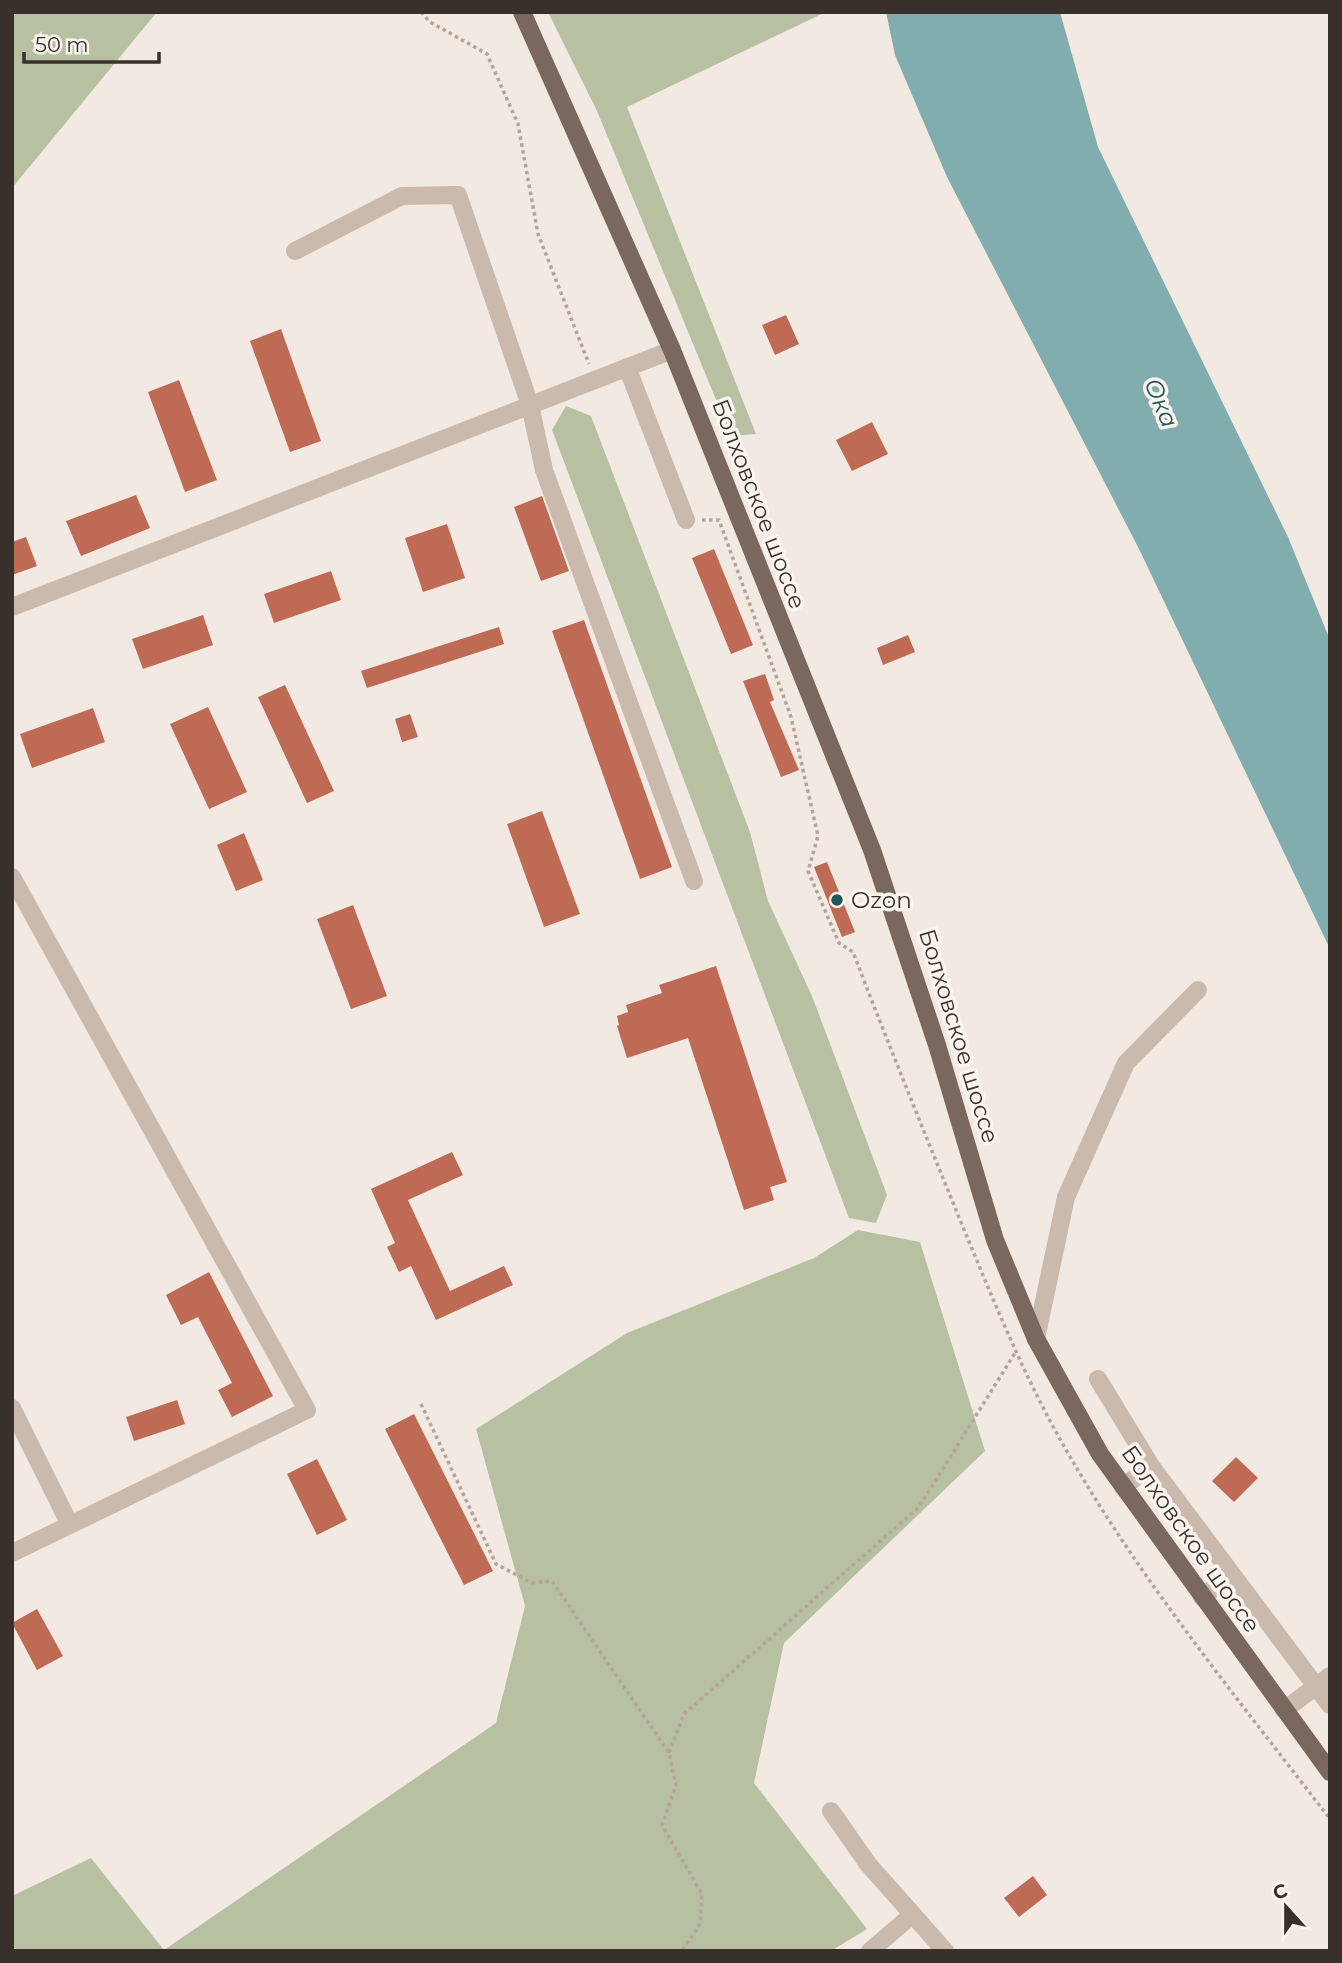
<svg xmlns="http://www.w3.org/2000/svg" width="1342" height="1963" font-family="Montserrat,sans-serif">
  <rect width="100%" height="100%" fill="#f2eae2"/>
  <path fill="#b7c1a2" d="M 12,12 L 157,12 L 12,188 Z
    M 548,12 L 826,12 L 627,107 L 756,434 L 731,436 L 597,111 Z
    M 566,406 L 591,416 L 750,832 L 768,901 L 812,996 L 887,1195 L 876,1223 L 849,1218 L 552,430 Z
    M 858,1230 L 920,1242 L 985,1451 L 784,1643 L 754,1783 L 867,1929 L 831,1951 L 12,1951 L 12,1896 L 91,1858 L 164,1950 L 496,1723 L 525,1606 L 476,1429 L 627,1333 L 814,1258 Z"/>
  <path fill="#82adae" d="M 886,12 L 1060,12 L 1098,147 L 1288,537 L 1330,640 L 1330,949 L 1139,549 L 947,177 L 895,55 Z"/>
  <path fill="#be6a54" d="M 786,315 L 799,344 L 775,355 L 762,325 Z
    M 281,329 L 321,441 L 290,452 L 250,341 Z
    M 179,380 L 217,480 L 185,492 L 148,392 Z
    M 872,422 L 888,454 L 852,471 L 836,440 Z
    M 136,495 L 150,528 L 81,556 L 66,521 Z
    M 542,496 L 569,571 L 541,581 L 514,507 Z
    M 447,524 L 465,578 L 423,592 L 405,538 Z
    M 26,537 L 37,566 L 12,575 L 12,542 Z
    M 714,549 L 753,645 L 731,654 L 692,558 Z
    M 331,571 L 341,600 L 274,623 L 264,594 Z
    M 203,615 L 213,645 L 143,669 L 132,639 Z
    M 584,620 L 672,867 L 640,879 L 552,631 Z
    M 499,627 L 504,644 L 367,688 L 361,671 Z
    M 908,635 L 915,652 L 883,665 L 877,648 Z
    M 765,674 L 774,700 L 770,702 L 799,770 L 781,777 L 743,681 Z
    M 285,685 L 334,791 L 307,803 L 258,697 Z
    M 208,707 L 247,792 L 209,809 L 170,724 Z
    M 93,708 L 105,742 L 32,768 L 20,734 Z
    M 410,714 L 418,737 L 402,742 L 395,719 Z
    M 542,811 L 580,914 L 544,927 L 507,824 Z
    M 244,833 L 263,880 L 236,891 L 217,845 Z
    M 827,862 L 855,932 L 842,937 L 814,867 Z
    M 353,905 L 387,996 L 351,1009 L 317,919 Z
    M 716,966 L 787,1182 L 770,1187 L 774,1200 L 744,1210 L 688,1038 L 627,1058 L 617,1026 L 619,1025 L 617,1016 L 628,1012 L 626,1005 L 662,993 L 659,985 Z
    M 452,1152 L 463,1175 L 408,1200 L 450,1291 L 504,1266 L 513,1285 L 436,1320 L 411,1266 L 399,1272 L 387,1247 L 395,1243 L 371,1189 Z
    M 209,1272 L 273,1396 L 232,1417 L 218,1390 L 232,1383 L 198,1317 L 181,1325 L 166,1295 Z
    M 177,1400 L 185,1424 L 134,1441 L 126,1417 Z
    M 414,1414 L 493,1571 L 464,1585 L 385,1429 Z
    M 1236,1457 L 1258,1478 L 1234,1502 L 1212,1481 Z
    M 317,1459 L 347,1520 L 317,1535 L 287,1474 Z
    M 37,1609 L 63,1656 L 37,1670 L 12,1623 Z
    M 1033,1876 L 1047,1895 L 1019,1917 L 1004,1898 Z"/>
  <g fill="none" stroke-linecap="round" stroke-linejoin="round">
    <path stroke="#b6a498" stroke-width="3.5" stroke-dasharray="3.5 3.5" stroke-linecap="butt" d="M 421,12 L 430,22 L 487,54 L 518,124 L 538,234 L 589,364
      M 702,520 L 719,520 L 791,717 L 818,836 L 808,871 L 839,943 L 853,952 C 889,1046 927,1139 965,1232 C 993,1299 1020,1366 1055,1430 C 1131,1569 1234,1694 1330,1819
      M 421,1404 L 496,1564 L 532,1583 L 552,1581 L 669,1753 L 676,1785 L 662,1825 L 702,1894 L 700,1924 L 682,1951
      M 669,1753 L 684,1714 L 919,1507 L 1015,1353"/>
    <path stroke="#cabaae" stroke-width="18" d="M 295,251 L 402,196 L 458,195 L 530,405 L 544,470 L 694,881
      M 627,367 L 686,520
      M 12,607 L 672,350
      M 12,877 L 307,1410 L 12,1553
      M 1036,1339 L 1066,1197 L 1126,1063 L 1198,990
      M 1098,1379 L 1151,1466 L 1330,1705
      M 12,1408 L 70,1525
      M 1123,1487 L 1151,1466
      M 1202,1597 L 1231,1575
      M 1284,1710 L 1330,1676
      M 831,1811 L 868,1864 L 945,1951
      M 870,1951 L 912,1915"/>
    <path stroke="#7a675e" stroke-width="18" d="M 522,12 L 672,350 L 872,850 L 937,1045 L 995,1240 L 1036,1339 L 1100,1454 L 1330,1772"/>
  </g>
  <circle fill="#245658" stroke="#faf4ee" stroke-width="2.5" cx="837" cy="900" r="7"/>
  <g text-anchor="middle" stroke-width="7" stroke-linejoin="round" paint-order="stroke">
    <g font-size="23" fill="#39302c" stroke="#faf4ee">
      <text transform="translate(759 504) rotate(69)" y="8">Болховское шоссе</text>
      <text transform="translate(959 1036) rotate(73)" y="8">Болховское шоссе</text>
      <text transform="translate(1191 1539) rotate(55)" y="8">Болховское шоссе</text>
    </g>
    <g font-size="23" fill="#39302c" stroke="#faf4ee" text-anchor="start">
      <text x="851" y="908">Ozon</text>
    </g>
    <g font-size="24" font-style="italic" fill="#245658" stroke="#faf4ee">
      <text transform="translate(1161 403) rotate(67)" y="8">Ока</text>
    </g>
  </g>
  <rect width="1342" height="1963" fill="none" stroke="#39302c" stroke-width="28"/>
  <g transform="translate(1286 1907) rotate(339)" stroke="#faf4ee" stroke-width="5" paint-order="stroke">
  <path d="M0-5L12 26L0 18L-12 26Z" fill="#39302c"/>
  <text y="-10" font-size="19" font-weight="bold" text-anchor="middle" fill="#39302c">С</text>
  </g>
  <path d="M24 52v10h135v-10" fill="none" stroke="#39302c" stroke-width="3.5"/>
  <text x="35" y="52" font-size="21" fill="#39302c" stroke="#faf4ee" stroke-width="5" paint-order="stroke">50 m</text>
</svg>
